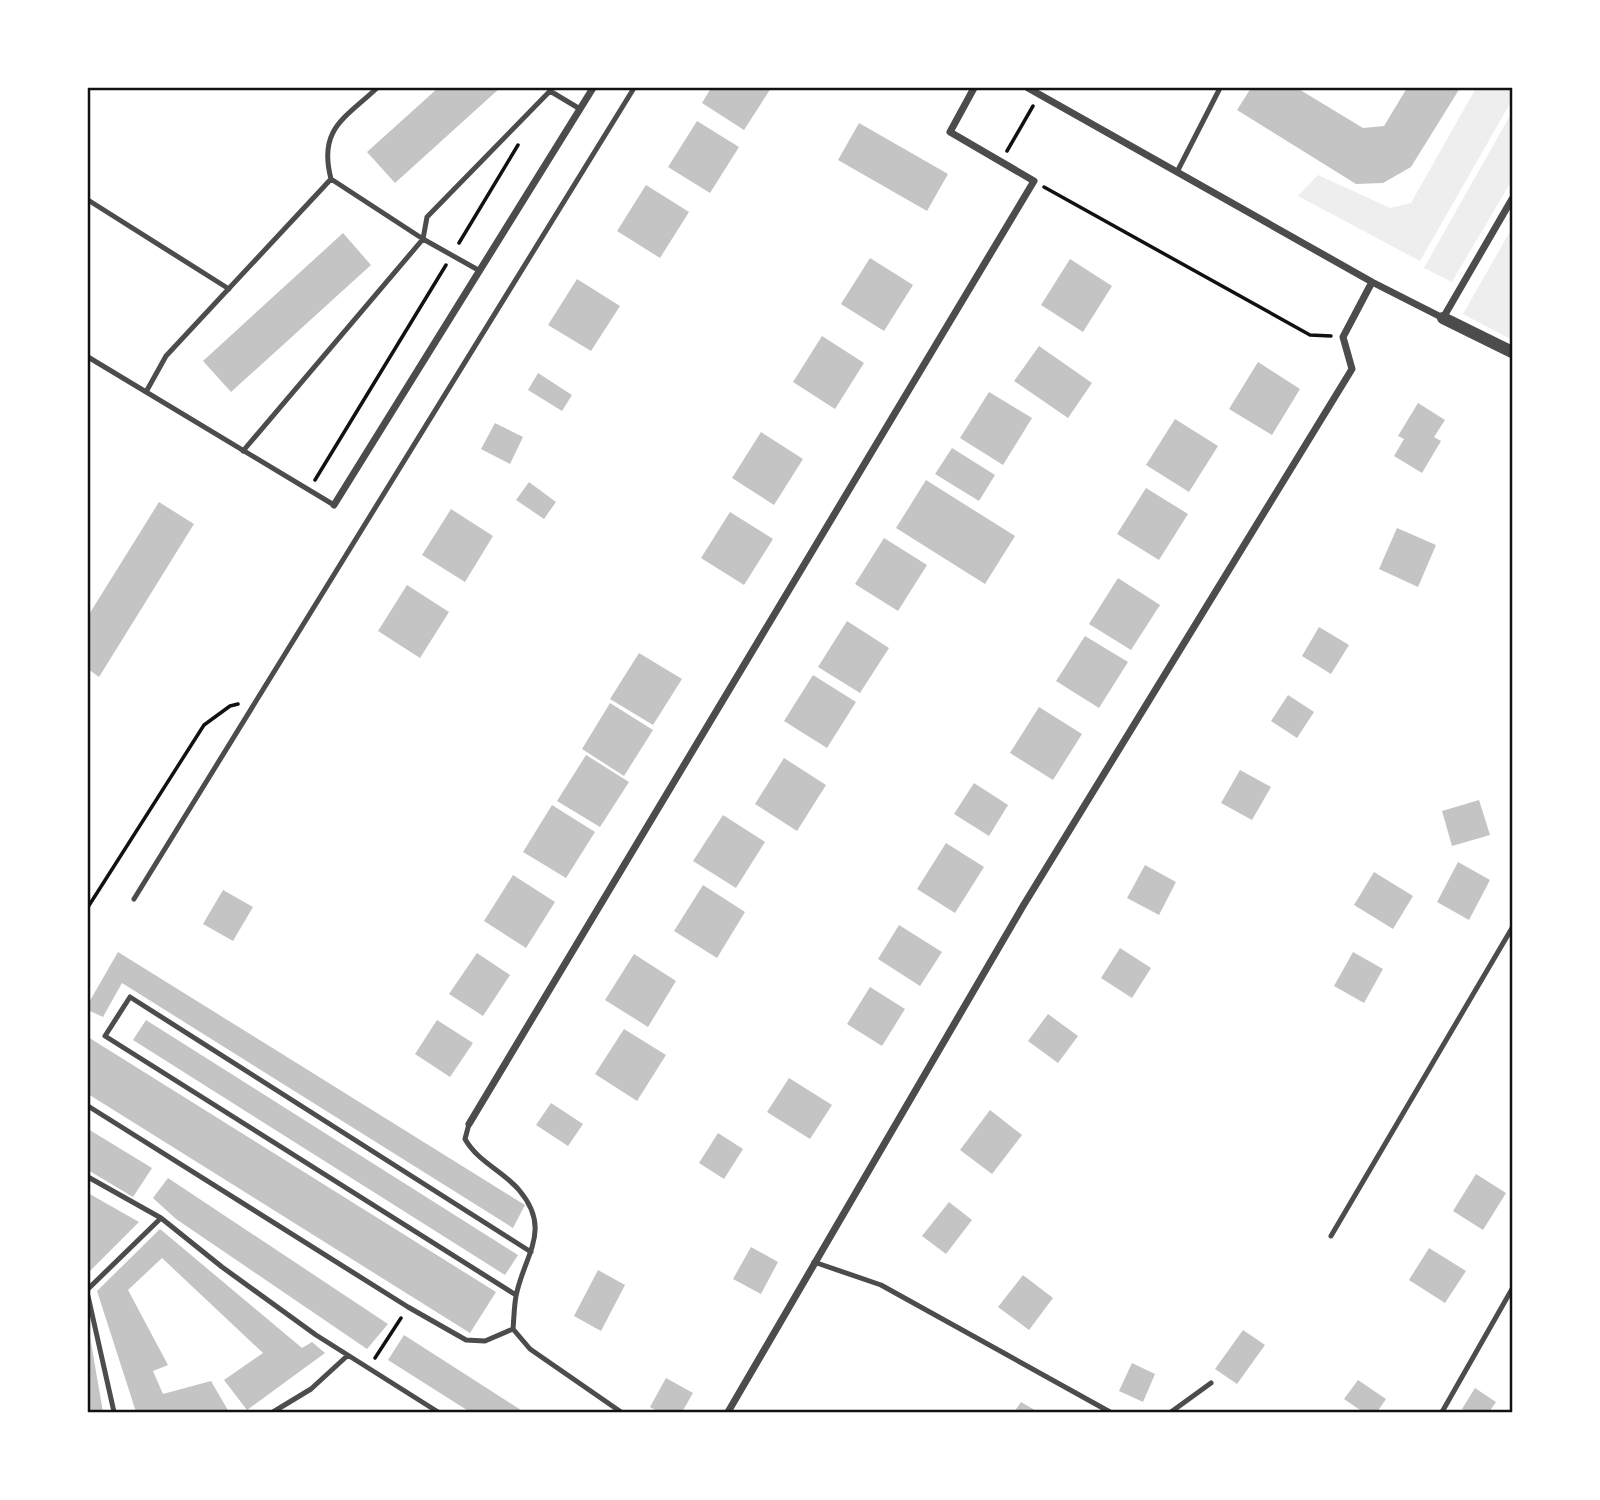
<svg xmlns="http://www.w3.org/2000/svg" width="1600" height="1500" font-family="Arial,sans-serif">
  <rect width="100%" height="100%" fill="#fff"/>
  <path fill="#eee" d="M 1476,88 L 1512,88 L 1512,100 L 1420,261 L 1298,196 L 1318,175 L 1390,208 L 1411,203 Z
    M 1512,112 L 1512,180 L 1452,282 L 1424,268 Z
    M 1512,228 L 1512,340 L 1463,314 Z"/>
  <path fill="#c4c4c4" d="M 438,88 L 500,88 L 395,183 L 367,152 Z
    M 711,88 L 771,88 L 744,130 L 702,103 Z
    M 1251,88 L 1297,88 L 1363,128 L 1384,126 L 1407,88 L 1460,88 L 1411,167 L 1383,183 L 1356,184 L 1237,110 Z
    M 697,121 L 739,147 L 710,193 L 668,167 Z
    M 859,123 L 948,174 L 927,211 L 838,160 Z
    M 646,185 L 689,212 L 660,258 L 617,231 Z
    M 343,233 L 371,265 L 231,392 L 203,361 Z
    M 870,258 L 913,285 L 884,331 L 841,304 Z
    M 1070,259 L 1112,286 L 1083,332 L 1041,305 Z
    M 577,279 L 620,306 L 591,351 L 548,325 Z
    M 822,336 L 864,363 L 835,409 L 793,382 Z
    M 1039,346 L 1092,383 L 1068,418 L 1014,381 Z
    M 1258,362 L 1300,389 L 1272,435 L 1229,409 Z
    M 538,373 L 572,395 L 562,411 L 528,390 Z
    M 989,392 L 1032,418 L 1003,465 L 960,438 Z
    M 1418,403 L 1445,420 L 1434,437 L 1441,441 L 1422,473 L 1394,456 L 1404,439 L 1398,436 Z
    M 1175,419 L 1218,446 L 1189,492 L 1146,465 Z
    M 495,423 L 523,437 L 510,464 L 481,449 Z
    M 761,432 L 803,459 L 774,505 L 732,478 Z
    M 952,448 L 995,475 L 979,501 L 935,474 Z
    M 926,480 L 1015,536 L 985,584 L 896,528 Z
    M 529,482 L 556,502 L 544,519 L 516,500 Z
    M 1146,488 L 1188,514 L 1159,560 L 1117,534 Z
    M 159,502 L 194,524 L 99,677 L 88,669 L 88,616 Z
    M 451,509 L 493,536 L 465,582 L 422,555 Z
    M 730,512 L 773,539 L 744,585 L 701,558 Z
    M 1397,528 L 1436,545 L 1418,587 L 1379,569 Z
    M 884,538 L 927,565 L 898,611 L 855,584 Z
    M 1118,578 L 1160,605 L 1131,650 L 1089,624 Z
    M 407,585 L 449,612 L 420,658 L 378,631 Z
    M 847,621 L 889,648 L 860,693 L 818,667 Z
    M 1319,627 L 1349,645 L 1331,674 L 1302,656 Z
    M 1085,636 L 1128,662 L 1099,708 L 1056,681 Z
    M 639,653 L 682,679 L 653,725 L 610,699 Z
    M 813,675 L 856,702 L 827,748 L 784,721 Z
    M 1288,695 L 1314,712 L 1297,738 L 1271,721 Z
    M 610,703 L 653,730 L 624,776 L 582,749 Z
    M 1039,707 L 1082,734 L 1053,780 L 1010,753 Z
    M 586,755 L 629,782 L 600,827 L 557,801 Z
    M 784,758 L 826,785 L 797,831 L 755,804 Z
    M 1240,770 L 1271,787 L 1252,820 L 1221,803 Z
    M 974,783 L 1008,805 L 989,836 L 954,814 Z
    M 1479,800 L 1490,835 L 1452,846 L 1442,811 Z
    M 552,805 L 595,832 L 566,878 L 523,852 Z
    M 723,815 L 765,842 L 736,888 L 693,861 Z
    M 946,843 L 984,867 L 955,913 L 917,889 Z
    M 1458,862 L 1490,880 L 1469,920 L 1437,902 Z
    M 1145,865 L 1176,882 L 1159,915 L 1127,898 Z
    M 1374,872 L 1413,896 L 1393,929 L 1354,905 Z
    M 513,875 L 555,902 L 526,948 L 484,921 Z
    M 703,885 L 745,912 L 717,958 L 674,931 Z
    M 223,890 L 253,907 L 233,941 L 203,924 Z
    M 899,925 L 942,952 L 920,986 L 878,959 Z
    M 1120,948 L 1151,968 L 1132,998 L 1101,978 Z
    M 118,952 L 525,1205 L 513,1228 L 122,983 L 103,1017 L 88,1010 L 88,1004 Z
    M 1353,952 L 1383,969 L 1364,1003 L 1334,986 Z
    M 477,953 L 510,975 L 483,1016 L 449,994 Z
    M 634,954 L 676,981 L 648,1027 L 605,1000 Z
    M 870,987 L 905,1009 L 882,1046 L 847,1024 Z
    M 1048,1014 L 1078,1036 L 1058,1063 L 1028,1041 Z
    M 146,1020 L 518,1255 L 505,1275 L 133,1040 Z
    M 437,1020 L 473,1043 L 450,1077 L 415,1054 Z
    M 624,1029 L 666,1055 L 637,1101 L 595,1074 Z
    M 88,1037 L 496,1292 L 470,1333 L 88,1094 Z
    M 789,1078 L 832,1105 L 810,1139 L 767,1112 Z
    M 551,1103 L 583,1124 L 568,1146 L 536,1125 Z
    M 990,1110 L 1022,1135 L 992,1174 L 960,1150 Z
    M 88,1129 L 152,1168 L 133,1197 L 88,1170 Z
    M 718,1133 L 743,1149 L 724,1179 L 699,1163 Z
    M 1476,1174 L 1506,1193 L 1483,1230 L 1453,1211 Z
    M 168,1178 L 388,1324 L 367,1349 L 176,1219 L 153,1198 Z
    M 88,1193 L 139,1222 L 88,1273 Z
    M 949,1202 L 972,1220 L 946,1254 L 922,1236 Z
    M 160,1229 L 302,1348 L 312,1342 L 325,1353 L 247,1410 L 224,1380 L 263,1353 L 162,1258 L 128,1290 L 168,1365 L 153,1371 L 163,1394 L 211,1381 L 229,1412 L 136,1412 L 97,1291 Z
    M 751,1247 L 778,1262 L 761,1294 L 733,1279 Z
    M 1429,1248 L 1466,1271 L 1445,1303 L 1409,1280 Z
    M 598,1270 L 625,1285 L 601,1331 L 574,1316 Z
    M 1023,1275 L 1053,1298 L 1029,1330 L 998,1307 Z
    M 1243,1330 L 1265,1345 L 1237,1384 L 1215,1369 Z
    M 88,1331 L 89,1331 L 103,1412 L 88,1412 Z
    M 404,1335 L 524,1412 L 470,1412 L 388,1360 Z
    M 1132,1363 L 1155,1374 L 1143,1402 L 1119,1391 Z
    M 666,1378 L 693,1393 L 682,1412 L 659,1412 L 650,1407 Z
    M 1358,1380 L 1386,1399 L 1377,1412 L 1363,1412 L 1344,1399 Z
    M 1475,1388 L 1496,1402 L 1489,1412 L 1467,1412 L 1462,1409 Z
    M 1021,1402 L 1038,1412 L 1014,1412 Z"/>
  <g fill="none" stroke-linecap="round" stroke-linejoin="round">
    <path stroke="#111" stroke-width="3.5" d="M 1007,151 L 1033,106
      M 1044,187 L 1310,335 L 1331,336
      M 459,243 L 518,145
      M 315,480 L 446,265
      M 88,907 L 204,725 L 230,706 L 238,704
      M 375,1358 L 401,1318"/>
    <path stroke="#4c4c4c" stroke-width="5" d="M 377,88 C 344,119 318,129 331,179 L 423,239 L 480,271
      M 1177,172 L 1220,88
      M 88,200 L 229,289
      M 88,357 L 334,505
      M 146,392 L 166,356 L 331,179
      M 243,451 L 423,239 L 427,217 L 550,91 L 580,109
      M 134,899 L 634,88
      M 88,1106 L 408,1307 L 466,1340 L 485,1341 L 513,1329 L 530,1349 L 621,1412
      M 469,1124 L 465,1139 C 478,1162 503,1171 519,1190 C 553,1230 524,1255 516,1296 C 514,1307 514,1318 513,1329
      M 88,1177 L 161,1218 L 222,1267 L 316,1335 L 438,1412
      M 1331,1236 L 1512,928
      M 814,1262 L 881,1285 L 1110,1412
      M 88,1289 L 161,1218
      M 516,1295 L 105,1036 L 130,997 L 531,1252
      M 88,1296 L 114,1412
      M 273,1412 L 311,1389 L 347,1356
      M 1171,1412 L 1211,1383
      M 1442,1412 L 1512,1289"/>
    <path stroke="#4c4c4c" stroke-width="7" d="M 1028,88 L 1372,282 L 1443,318 L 1512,199
      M 334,505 L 593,88
      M 469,1124 L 1034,181 L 950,132 L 974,88
      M 728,1412 L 1023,906 L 1352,369 L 1343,337 L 1372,282"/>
    <path stroke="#4c4c4c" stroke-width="12" d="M 1443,318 L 1512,352"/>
  </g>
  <rect width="1600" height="1500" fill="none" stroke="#ffffff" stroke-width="178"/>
  <rect x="89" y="89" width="1422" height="1322" fill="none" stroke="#111" stroke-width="2.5"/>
</svg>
